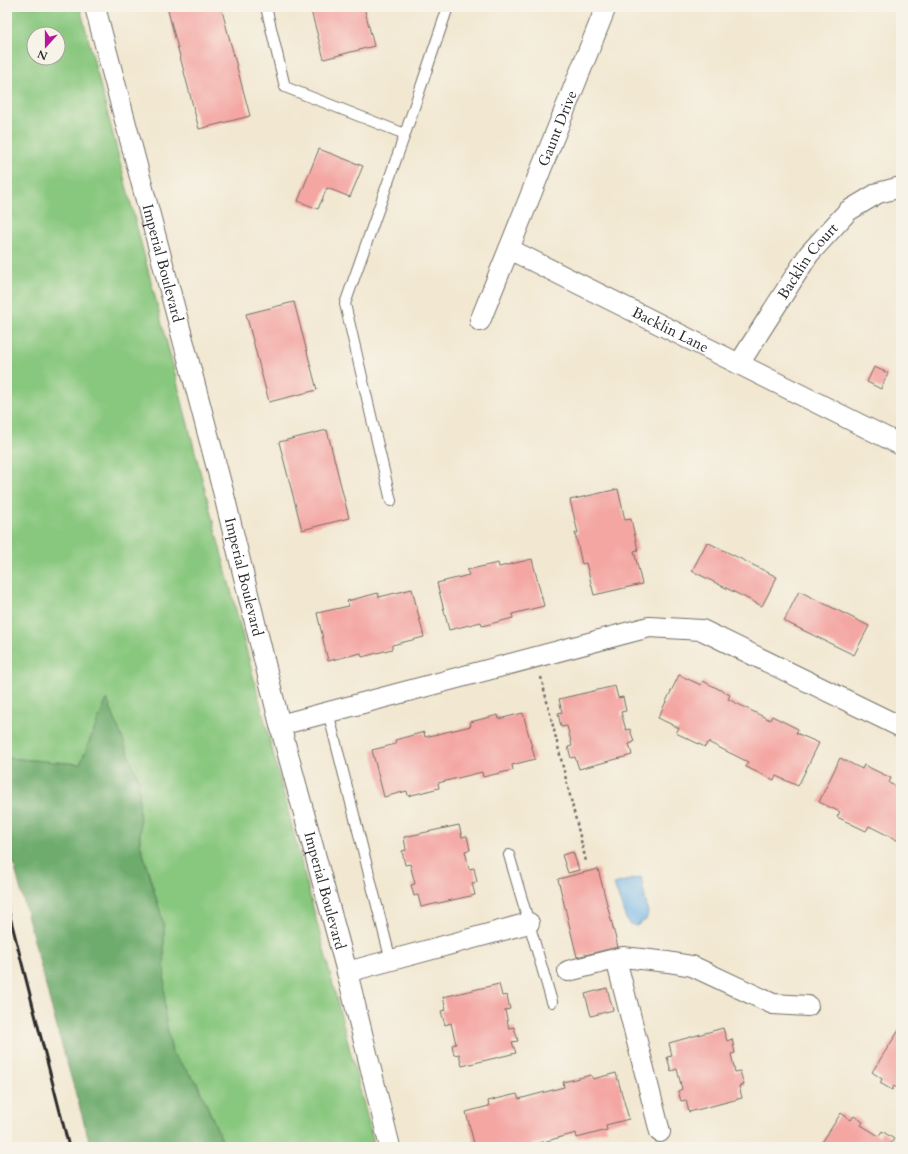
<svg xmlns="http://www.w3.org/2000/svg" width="908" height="1154" font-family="Cardo,serif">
  <rect width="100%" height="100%" fill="#f7f3e8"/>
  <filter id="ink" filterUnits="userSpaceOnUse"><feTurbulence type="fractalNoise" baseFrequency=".025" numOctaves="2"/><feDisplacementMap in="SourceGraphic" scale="8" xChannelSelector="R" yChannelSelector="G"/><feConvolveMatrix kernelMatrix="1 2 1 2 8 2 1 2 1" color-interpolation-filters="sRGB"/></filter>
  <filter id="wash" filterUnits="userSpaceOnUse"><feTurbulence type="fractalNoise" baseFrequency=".012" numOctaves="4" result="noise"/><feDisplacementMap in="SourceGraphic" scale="16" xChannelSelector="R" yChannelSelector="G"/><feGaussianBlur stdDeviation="0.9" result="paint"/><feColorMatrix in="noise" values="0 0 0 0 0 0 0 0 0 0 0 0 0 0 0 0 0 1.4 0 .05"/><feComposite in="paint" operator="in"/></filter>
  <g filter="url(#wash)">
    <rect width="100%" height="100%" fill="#f2e8d2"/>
    <path fill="#88c77e" stroke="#5a7954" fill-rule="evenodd" d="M 7,7 L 80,7 L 375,1147 L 225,1147 L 197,1083 L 172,1053 L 163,1009 L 164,925 L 140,843 L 139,781 L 107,700 L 80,764 L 7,758 ZM 34,34 L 58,34 L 58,58 L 34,58 Z"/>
    <path fill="#6eac6d" stroke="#4c6c4c" d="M 107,699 L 139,781 L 140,843 L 164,925 L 165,1015 L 172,1053 L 197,1083 L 225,1147 L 91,1147 L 57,1028 L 7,838 L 7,758 L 80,764 Z"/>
    <path fill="#71b5e7" stroke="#4e7089" d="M 641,877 L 648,913 L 646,920 L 636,926 L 630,924 L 626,919 L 614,884 Z"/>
    <g id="blocks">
      <path fill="#f4a6a3" d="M 167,7 L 221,7 L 250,116 L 199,129 Z
        M 310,7 L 364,7 L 374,46 L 324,59 Z
        M 319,149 L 363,166 L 350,197 L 327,188 L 318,209 L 298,201 Z
        M 294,302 L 317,390 L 269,402 L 246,314 Z
        M 874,367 L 888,373 L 881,389 L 867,382 Z
        M 327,430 L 349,518 L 302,530 L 279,442 Z
        M 618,489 L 625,520 L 631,519 L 638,550 L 634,551 L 642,584 L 594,595 L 586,563 L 582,564 L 575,533 L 578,533 L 570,500 Z
        M 707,542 L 777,577 L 762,606 L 692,571 Z
        M 532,559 L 544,606 L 512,614 L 513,618 L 482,626 L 481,622 L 449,630 L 437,583 L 469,575 L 467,570 L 498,563 L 499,567 Z
        M 412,589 L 424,637 L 392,645 L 392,649 L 362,657 L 361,653 L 328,661 L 317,613 L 349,606 L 347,601 L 378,593 L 379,597 Z
        M 799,591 L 869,626 L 854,655 L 784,621 Z
        M 679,675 L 701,685 L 703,681 L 730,695 L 728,699 L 770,720 L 772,716 L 798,729 L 796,733 L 819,743 L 798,786 L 776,776 L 774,780 L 746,767 L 748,762 L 708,742 L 705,747 L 676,733 L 679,728 L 658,718 Z
        M 615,686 L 618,698 L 623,697 L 626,711 L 621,712 L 626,730 L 630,729 L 634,742 L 629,744 L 632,755 L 579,769 L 575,757 L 571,758 L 568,747 L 572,746 L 567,726 L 561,727 L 558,713 L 562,712 L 559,699 Z
        M 523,713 L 535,759 L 512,765 L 513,770 L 483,777 L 482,772 L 438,783 L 439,788 L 408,796 L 407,791 L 384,797 L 372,750 L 396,744 L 395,740 L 424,732 L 425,737 L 471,726 L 470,722 L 498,715 L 499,719 Z
        M 840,758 L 862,769 L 864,765 L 891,778 L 889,783 L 901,789 L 901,842 L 869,826 L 866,831 L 837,817 L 840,812 L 819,802 Z
        M 459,825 L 462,837 L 467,836 L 470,850 L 465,851 L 469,869 L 474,868 L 477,882 L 472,883 L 475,895 L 421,907 L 418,895 L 414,896 L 411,885 L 415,884 L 410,864 L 405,865 L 402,851 L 406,850 L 404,837 Z
        M 573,852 L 579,870 L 568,873 L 562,855 Z
        M 598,869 L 618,947 L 577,957 L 558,879 Z
        M 499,984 L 502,996 L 507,995 L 510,1009 L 505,1010 L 509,1028 L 514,1027 L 518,1041 L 512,1042 L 516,1053 L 462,1066 L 459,1054 L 454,1055 L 452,1045 L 456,1044 L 451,1023 L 445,1025 L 441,1011 L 446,1010 L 443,997 Z
        M 607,988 L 613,1010 L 591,1016 L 585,994 Z
        M 901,1027 L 901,1091 L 894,1086 L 892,1090 L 880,1083 L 882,1079 L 872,1072 Z
        M 723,1028 L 727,1041 L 732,1039 L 735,1053 L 731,1054 L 735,1072 L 740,1071 L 744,1085 L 739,1086 L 742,1098 L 689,1112 L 686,1100 L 681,1101 L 678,1091 L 682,1089 L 677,1069 L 671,1071 L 667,1057 L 672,1056 L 669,1043 Z
        M 616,1073 L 629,1119 L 606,1125 L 607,1130 L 577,1138 L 576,1133 L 532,1145 L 533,1147 L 475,1147 L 466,1112 L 489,1106 L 488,1101 L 517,1094 L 519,1099 L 564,1087 L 563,1082 L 591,1075 L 593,1079 Z
        M 841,1113 L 851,1120 L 854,1116 L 863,1122 L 861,1125 L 879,1136 L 882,1131 L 894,1139 L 891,1143 L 897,1147 L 819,1147 Z"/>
    </g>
  </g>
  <g filter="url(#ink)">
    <use href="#blocks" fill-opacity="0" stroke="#716d65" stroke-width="1"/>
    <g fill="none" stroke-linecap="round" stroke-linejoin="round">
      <g stroke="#716d65" stroke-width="12">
        <path id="lane" d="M 266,7 L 285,87 L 405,134
          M 391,501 L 345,304 L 405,134 L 448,7
          M 328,712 L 391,961
          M 509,855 L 552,1002"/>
      </g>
      <g stroke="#716d65" stroke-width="22">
        <g id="street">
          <path id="s1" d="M 95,7 L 223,491 L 280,725 L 347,972 L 390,1147"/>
          <path id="s2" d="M 509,249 L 606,7"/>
          <path id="s3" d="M 480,321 L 509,249 L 901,445"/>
          <path id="s4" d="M 739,364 L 809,254 L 848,211 L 878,193 L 901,187"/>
          <path d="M 280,725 L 649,627 L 702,630 L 901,727"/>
          <path d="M 616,959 L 660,1132"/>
          <path d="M 568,971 L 623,957 L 668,962 L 692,966 L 773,1004 L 808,1006"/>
          <path d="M 347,972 L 529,923"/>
        </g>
      </g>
      <path stroke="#716d65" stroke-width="2.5" stroke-dasharray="3 3" stroke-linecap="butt" d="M 541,677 L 586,861"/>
      <use href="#lane" stroke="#fff" stroke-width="10"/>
      <use href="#street" stroke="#fff" stroke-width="20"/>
      <path stroke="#2b2b2b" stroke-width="3" d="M 7,905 L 69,1147"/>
    </g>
  </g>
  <g text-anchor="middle" stroke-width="3.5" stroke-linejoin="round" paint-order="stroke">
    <g font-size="15" fill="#2b2b2b" stroke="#f7f3e8">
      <text dy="5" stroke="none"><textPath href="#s2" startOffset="130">Gaunt Drive</textPath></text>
      <text dy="5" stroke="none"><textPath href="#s4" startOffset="124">Backlin Court</textPath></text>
      <text dy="5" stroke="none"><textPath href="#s1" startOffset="265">Imperial Boulevard</textPath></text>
      <text dy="5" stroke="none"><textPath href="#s3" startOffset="258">Backlin Lane</textPath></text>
      <text dy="5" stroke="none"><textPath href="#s1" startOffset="589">Imperial Boulevard</textPath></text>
      <text dy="5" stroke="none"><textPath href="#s1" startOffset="913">Imperial Boulevard</textPath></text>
    </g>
  </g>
  <rect width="908" height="1154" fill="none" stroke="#f7f3e8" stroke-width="24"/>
  <g transform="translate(46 46) rotate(201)"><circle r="19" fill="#f7f3e8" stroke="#a5a39c"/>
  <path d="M0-3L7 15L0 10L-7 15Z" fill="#b5179e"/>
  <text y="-6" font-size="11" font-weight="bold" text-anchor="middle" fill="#2b2b2b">N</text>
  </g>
</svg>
